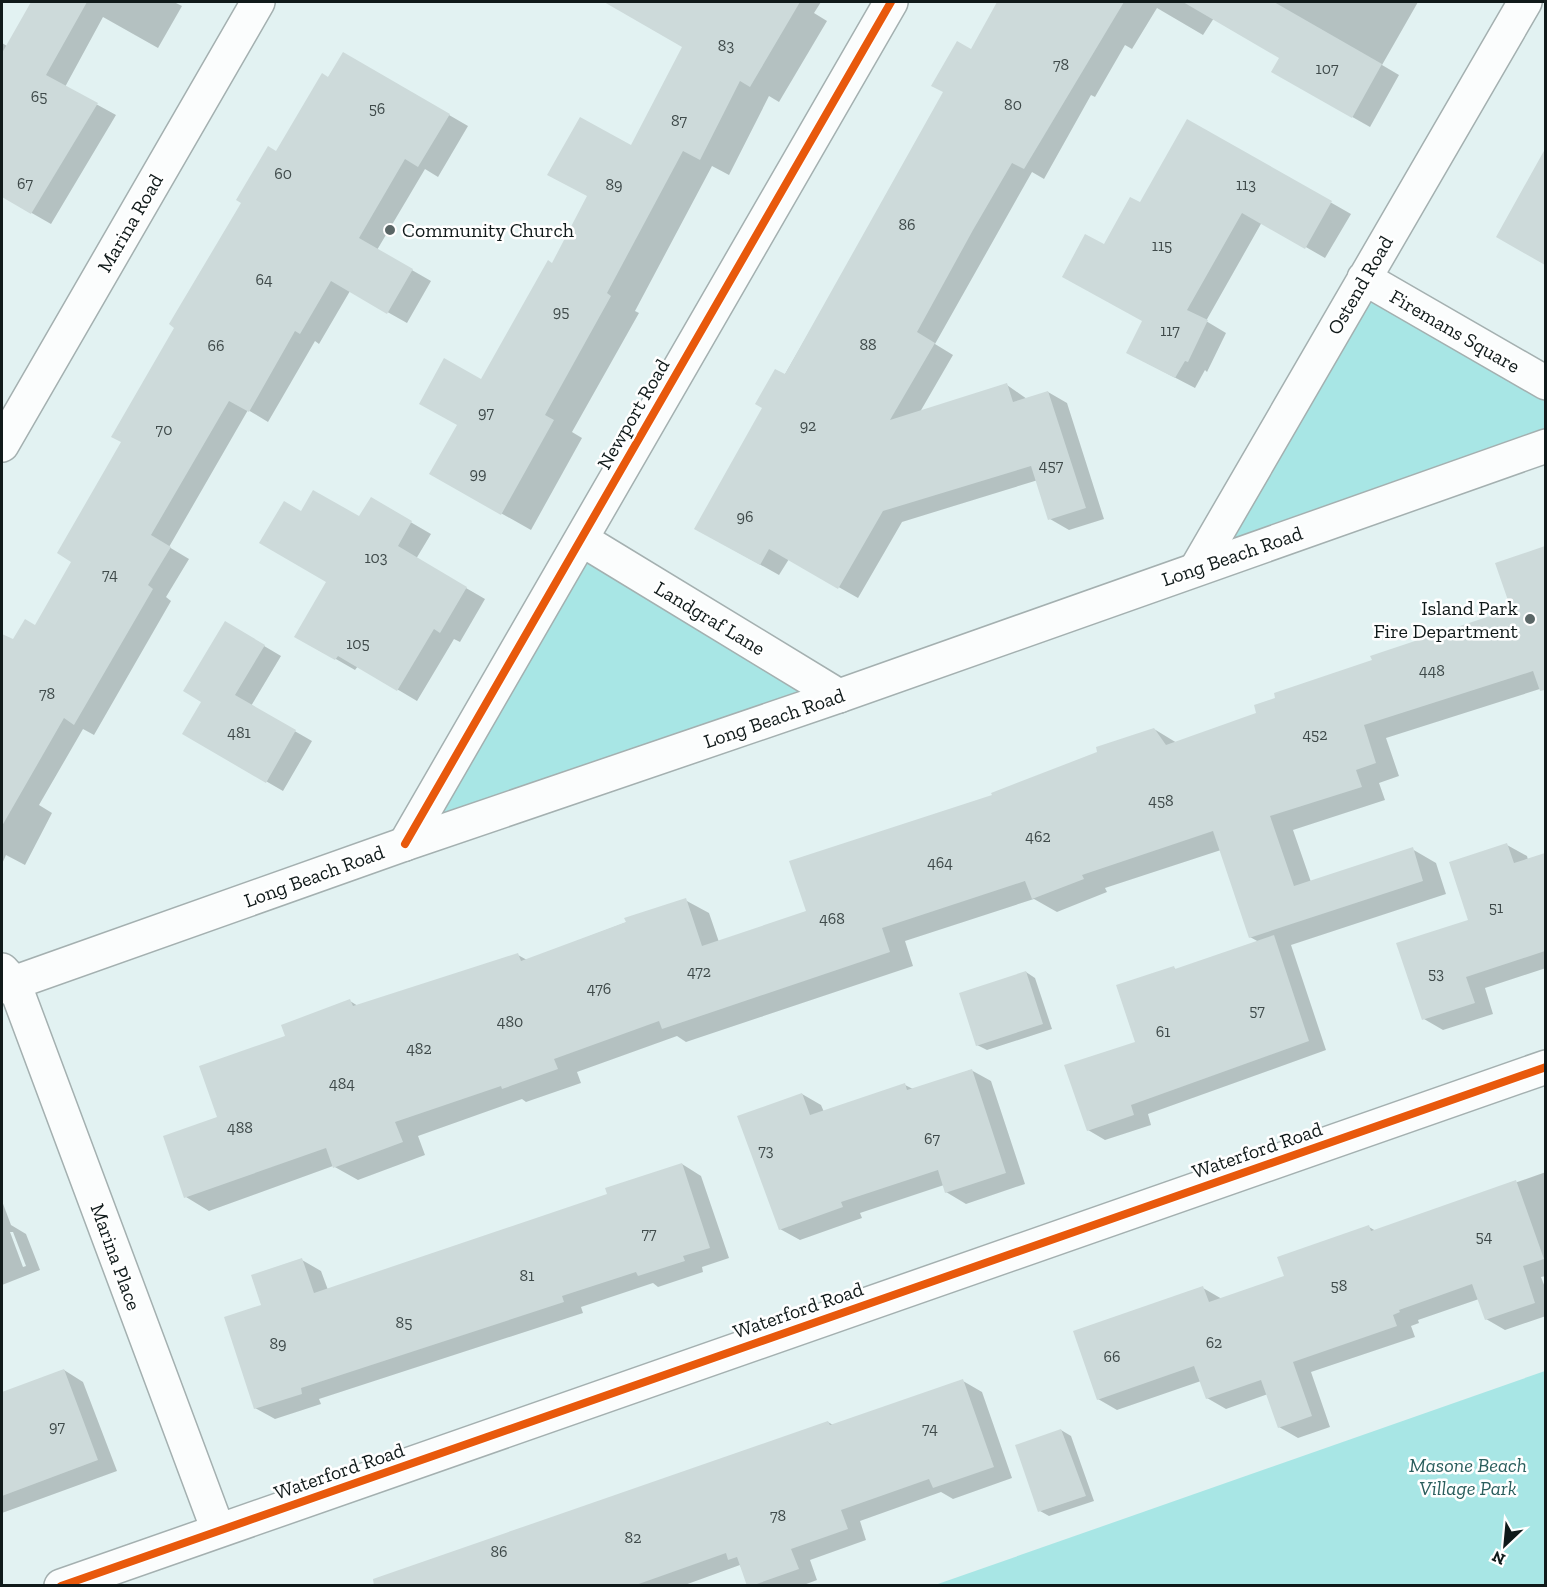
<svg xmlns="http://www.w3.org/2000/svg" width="1547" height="1587" font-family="'Zilla Slab',serif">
  <rect width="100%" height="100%" fill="#e2f2f2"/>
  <path fill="#a8e6e5" d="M 1368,287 L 1545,393 L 1545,436 L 1213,552 Z
    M 584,551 L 815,693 L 425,829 Z
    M 1545,1371 L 1545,1585 L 935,1585 Z"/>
  <path fill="#0003" fill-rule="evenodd" d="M 33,2 L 174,2 L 182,6 L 158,48 L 103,17 L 65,87 L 116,115 L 51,224 L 2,196 L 2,43 L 7,46 Z
    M 607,2 L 821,2 L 814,13 L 827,21 L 779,102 L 769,96 L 729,175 L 712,166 L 635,311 L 639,313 L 572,432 L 582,438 L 531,530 L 431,474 L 553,265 L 632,147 L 684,47 Z
    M 999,2 L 1418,2 L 1382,65 L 1399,75 L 1370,127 L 1273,72 L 1281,57 L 1214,18 L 1203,35 L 1157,8 L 1132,49 L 1125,45 L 1095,97 L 1091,95 L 1044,179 L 1032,172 L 935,344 L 953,355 L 920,412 L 1007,385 L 1027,399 L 1048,392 L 1067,403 L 1104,519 L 1069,530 L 1050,519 L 1038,480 L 902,522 L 858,598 L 789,559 L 779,575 L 696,529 Z
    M 344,54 L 468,126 L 438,177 L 425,169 L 377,250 L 431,281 L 407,323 L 350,291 L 319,344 L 315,341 L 268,422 L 248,410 L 169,547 L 189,559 L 166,597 L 171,601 L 94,735 L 83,729 L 39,805 L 52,813 L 25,865 L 6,855 L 2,864 L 2,648 L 7,638 L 13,641 L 35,627 L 73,561 L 123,442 L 277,153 Z
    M 1188,121 L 1351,214 L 1325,258 L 1262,222 L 1206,321 L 1226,333 L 1207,372 L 1205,370 L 1195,388 L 1147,363 L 1144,321 L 1104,246 L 1140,204 Z
    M 1546,152 L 1546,264 L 1498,236 Z
    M 371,499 L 431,534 L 416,559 L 485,599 L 460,642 L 454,639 L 417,701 L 358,666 L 355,670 L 296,636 L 328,581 L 302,512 L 360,518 Z
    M 1546,547 L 1546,687 L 1386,738 L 1399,776 L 1379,783 L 1385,800 L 1293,830 L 1311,882 L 1412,849 L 1436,863 L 1446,894 L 1291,945 L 1326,1050 L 1148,1114 L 1151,1125 L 1105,1140 L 1088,1130 L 1137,1043 L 1174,968 L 1177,970 L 1259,942 L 1250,937 L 1221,850 L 1105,888 L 1107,892 L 1057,912 L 1034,899 L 905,941 L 913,966 L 686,1042 L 677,1036 L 577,1072 L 581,1083 L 526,1102 L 522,1099 L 418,1136 L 425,1155 L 358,1180 L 333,1166 L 209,1211 L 186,1197 L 218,1118 L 287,1037 L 350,1001 L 358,1006 L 518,955 L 527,960 L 685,900 L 709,913 L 719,942 L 808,912 L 994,796 L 1154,729 L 1177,743 L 1258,714 L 1373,661 L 1513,610 L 1497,564 Z
    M 225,623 L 281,656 L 251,706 L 312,741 L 283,791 L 184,734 L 203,701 Z
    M 1507,845 L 1527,856 L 1528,860 L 1546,854 L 1546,968 L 1485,988 L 1493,1014 L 1443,1030 L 1424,1019 Z
    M 1026,972 L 1035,978 L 1052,1029 L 987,1050 L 977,1045 Z
    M 971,1070 L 991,1081 L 1025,1184 L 966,1204 L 946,1192 L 944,1185 L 860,1213 L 862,1218 L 800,1240 L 780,1229 L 802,1094 L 821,1105 L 824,1112 L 905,1085 L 913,1089 Z
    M 682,1164 L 701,1176 L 729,1258 L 702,1267 L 703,1272 L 658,1287 L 653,1283 L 581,1307 L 583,1313 L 319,1399 L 321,1404 L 275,1419 L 255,1408 L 263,1306 L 302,1260 L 321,1271 L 328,1290 L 609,1195 Z
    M 1546,1172 L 1546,1276 L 1541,1277 L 1546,1290 L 1546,1316 L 1505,1330 L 1486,1319 L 1479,1299 L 1418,1320 L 1419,1323 L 1411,1326 L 1415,1337 L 1311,1372 L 1330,1427 L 1298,1438 L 1279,1427 L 1268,1394 L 1226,1409 L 1207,1398 L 1201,1381 L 1117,1410 L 1098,1399 L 1203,1288 L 1222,1299 L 1286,1277 L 1369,1227 L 1376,1231 Z
    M 2,1201 L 11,1225 L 26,1234 L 40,1270 L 2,1285 ZM 10,1232 L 13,1232 L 26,1266 L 23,1267 Z
    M 64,1370 L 83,1382 L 117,1471 L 2,1513 L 2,1393 Z
    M 963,1381 L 982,1392 L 1012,1478 L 953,1499 L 941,1492 L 860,1521 L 866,1540 L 810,1560 L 817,1580 L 801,1586 L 749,1586 L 740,1565 L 682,1586 L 445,1586 L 828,1422 L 833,1425 Z
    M 1061,1430 L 1071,1436 L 1094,1501 L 1049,1516 L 1040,1511 Z"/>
  <path fill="#cddada" d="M 31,2 L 87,2 L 46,75 L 98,103 L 31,214 L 2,197 L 2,53 Z
    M 604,2 L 800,2 L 750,87 L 740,81 L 700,160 L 683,151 L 607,293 L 611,296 L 545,415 L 554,420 L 501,515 L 429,474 L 457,425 L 419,404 L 444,358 L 481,379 L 548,260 L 552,263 L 587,196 L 547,175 L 580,117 L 631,145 L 682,47 Z
    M 997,2 L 1124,2 L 1024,169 L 1012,163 L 973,230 L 917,332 L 935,343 L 890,420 L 1007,383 L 1013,402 L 1048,391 L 1086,508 L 1048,520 L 1031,466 L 883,511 L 838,589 L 769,549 L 760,565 L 694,529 L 762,408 L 755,404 L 775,369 L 785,374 L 943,92 L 931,86 L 957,41 L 971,49 Z
    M 1183,2 L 1274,2 L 1382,64 L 1352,118 L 1271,72 L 1279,58 Z
    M 343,52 L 450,114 L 418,167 L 405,159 L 359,238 L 413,269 L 387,314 L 331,281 L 300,334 L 295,331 L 249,412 L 229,401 L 151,535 L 171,547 L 148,585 L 153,589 L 74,725 L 64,718 L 2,826 L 2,634 L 13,639 L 25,619 L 35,625 L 71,562 L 57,553 L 121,442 L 111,437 L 174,328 L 169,324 L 241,203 L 236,200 L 268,146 L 276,151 L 322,73 L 328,77 Z
    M 1187,119 L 1332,201 L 1305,249 L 1242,213 L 1187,310 L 1208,320 L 1188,362 L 1185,361 L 1175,378 L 1126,353 L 1142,321 L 1062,277 L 1085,234 L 1104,244 L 1130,197 L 1140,202 Z
    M 1545,149 L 1545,265 L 1496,237 Z
    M 313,490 L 359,516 L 371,497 L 412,521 L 398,546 L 467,587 L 440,633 L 434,629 L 397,691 L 338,656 L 335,660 L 294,637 L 326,582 L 259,543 L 284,501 L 301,511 Z
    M 1545,546 L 1545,690 L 1540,691 L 1533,671 L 1364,725 L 1376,763 L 1356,770 L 1362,787 L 1270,816 L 1294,886 L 1413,847 L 1423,881 L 1249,938 L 1213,831 L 1082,875 L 1084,879 L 1032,899 L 1025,881 L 882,928 L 890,952 L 662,1029 L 659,1021 L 554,1059 L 558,1069 L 502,1089 L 501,1086 L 395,1122 L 403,1142 L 333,1168 L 326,1148 L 184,1198 L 163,1136 L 217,1117 L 199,1066 L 285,1036 L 281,1025 L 350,999 L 353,1006 L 518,953 L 521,961 L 626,922 L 624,918 L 686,898 L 702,946 L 806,911 L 789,861 L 992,795 L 991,793 L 1097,752 L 1096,747 L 1154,728 L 1166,745 L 1256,713 L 1254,705 L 1275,698 L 1274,693 L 1372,660 L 1370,656 L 1511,609 L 1495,563 Z
    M 225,621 L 265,645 L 235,695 L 296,730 L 266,783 L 182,734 L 201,702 L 183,691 Z
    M 1507,843 L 1514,863 L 1545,853 L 1545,951 L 1466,977 L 1475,1003 L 1422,1020 L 1396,943 L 1468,920 L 1449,862 Z
    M 1274,935 L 1309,1041 L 1131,1105 L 1134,1115 L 1087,1131 L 1064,1065 L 1135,1042 L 1116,985 L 1174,966 L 1175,969 Z
    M 1026,971 L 1043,1024 L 976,1046 L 959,993 Z
    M 972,1069 L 1006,1173 L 945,1193 L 938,1170 L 841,1202 L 843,1207 L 779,1230 L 737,1116 L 802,1093 L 810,1115 L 905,1083 L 907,1090 Z
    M 682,1163 L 710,1248 L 683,1256 L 685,1261 L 638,1276 L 636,1272 L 562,1296 L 564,1302 L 301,1388 L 302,1394 L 254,1409 L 224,1317 L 261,1305 L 251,1275 L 302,1258 L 314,1293 L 607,1194 L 605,1188 Z
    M 1516,1180 L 1544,1259 L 1523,1266 L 1535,1303 L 1485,1320 L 1472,1284 L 1399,1310 L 1400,1312 L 1393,1315 L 1397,1326 L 1293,1362 L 1312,1416 L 1278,1428 L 1261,1380 L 1206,1399 L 1194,1366 L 1097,1400 L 1073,1331 L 1203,1286 L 1209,1302 L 1284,1276 L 1277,1257 L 1369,1225 L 1371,1231 Z
    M 64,1369 L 98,1460 L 2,1496 L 2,1392 Z
    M 963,1379 L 994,1467 L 933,1488 L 929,1479 L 841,1510 L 848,1529 L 791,1549 L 799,1569 L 751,1586 L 747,1586 L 737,1557 L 728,1560 L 726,1553 L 633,1586 L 374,1586 L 373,1579 L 828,1421 L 830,1425 Z
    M 1061,1429 L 1086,1496 L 1038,1512 L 1015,1445 Z"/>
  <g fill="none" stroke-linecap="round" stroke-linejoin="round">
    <g stroke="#a4b0b0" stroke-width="36">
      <path id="minor" d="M 1364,278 L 1546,383
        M 2,445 L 258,2
        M 581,539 L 839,696
        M 1196,569 L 1525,2
        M 405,844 L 891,2
        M 2,970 L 14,983 L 218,1530
        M 61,1586 L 1546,1067"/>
    </g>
    <g stroke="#a4b0b0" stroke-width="36">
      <path id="major" d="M 2,987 L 405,844 L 839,696 L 1546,446"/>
    </g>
    <use href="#minor" stroke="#fbfdfd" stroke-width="33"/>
    <use href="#major" stroke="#fbfdfd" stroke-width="33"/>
    <g stroke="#fff" stroke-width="11">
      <path id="cycleway" d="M 405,844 L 891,2
        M 61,1586 L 1546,1067"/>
    </g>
    <use href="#cycleway" stroke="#e8590c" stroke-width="8"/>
  </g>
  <g fill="#5a6666" stroke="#fff" stroke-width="2">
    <circle cx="390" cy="230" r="6"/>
    <circle cx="1530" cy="619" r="6"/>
  </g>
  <g text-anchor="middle" stroke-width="5" stroke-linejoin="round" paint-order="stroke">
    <g font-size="16" fill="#3f4a4a">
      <text x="726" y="51">83</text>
      <text x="1061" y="70">78</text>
      <text x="1327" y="74">107</text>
      <text x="39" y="102">65</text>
      <text x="1013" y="110">80</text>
      <text x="377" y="114">56</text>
      <text x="679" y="126">87</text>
      <text x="283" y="179">60</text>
      <text x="25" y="189">67</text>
      <text x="614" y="190">89</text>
      <text x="1246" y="190">113</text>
      <text x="907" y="230">86</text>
      <text x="1162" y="251">115</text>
      <text x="264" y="285">64</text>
      <text x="561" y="317">95</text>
      <text x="1170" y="336">117</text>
      <text x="868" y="350">88</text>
      <text x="216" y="351">66</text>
      <text x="486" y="418">97</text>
      <text x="808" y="431">92</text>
      <text x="164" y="435">70</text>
      <text x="1051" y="471">457</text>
      <text x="478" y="479">99</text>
      <text x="745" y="522">96</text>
      <text x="376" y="563">103</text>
      <text x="110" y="580">74</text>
      <text x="358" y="649">105</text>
      <text x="1432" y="676">448</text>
      <text x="47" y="699">78</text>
      <text x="239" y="738">481</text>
      <text x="1315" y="740">452</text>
      <text x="1161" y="806">458</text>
      <text x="1038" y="842">462</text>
      <text x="940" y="868">464</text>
      <text x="1496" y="913">51</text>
      <text x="832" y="924">468</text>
      <text x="699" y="977">472</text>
      <text x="1436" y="979">53</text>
      <text x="599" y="994">476</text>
      <text x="1257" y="1016">57</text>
      <text x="510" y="1027">480</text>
      <text x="1163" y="1037">61</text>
      <text x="419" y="1054">482</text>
      <text x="342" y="1089">484</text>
      <text x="240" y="1133">488</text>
      <text x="932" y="1144">67</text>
      <text x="766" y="1156">73</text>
      <text x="649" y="1239">77</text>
      <text x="1484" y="1242">54</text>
      <text x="527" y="1281">81</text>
      <text x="1339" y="1291">58</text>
      <text x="404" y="1328">85</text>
      <text x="1214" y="1348">62</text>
      <text x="278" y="1349">89</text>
      <text x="1112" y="1362">66</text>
      <text x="57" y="1432">97</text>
      <text x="930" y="1434">74</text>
      <text x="778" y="1521">78</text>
      <text x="633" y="1543">82</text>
      <text x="499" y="1557">86</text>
    </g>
    <g font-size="20" fill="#101a1a" stroke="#fff">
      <text transform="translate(130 223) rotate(-60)" y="7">Marina Road</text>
      <text transform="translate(1360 285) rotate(-60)" y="7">Ostend Road</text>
      <text transform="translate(1455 331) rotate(30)" y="7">Firemans Square</text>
      <text transform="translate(633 414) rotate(-60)" y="7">Newport Road</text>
      <text transform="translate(1232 556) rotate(-19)" y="7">Long Beach Road</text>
      <text transform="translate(710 618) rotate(31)" y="7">Landgraf Lane</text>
      <text transform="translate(774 718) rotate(-19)" y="7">Long Beach Road</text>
      <text transform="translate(314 876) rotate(-20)" y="7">Long Beach Road</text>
      <text transform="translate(1257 1150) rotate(-19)" y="7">Waterford Road</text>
      <text transform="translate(116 1257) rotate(70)" y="7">Marina Place</text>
      <text transform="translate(798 1310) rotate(-19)" y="7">Waterford Road</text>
      <text transform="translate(339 1471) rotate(-19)" y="7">Waterford Road</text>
    </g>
    <g font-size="20" fill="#101a1a" stroke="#fff" text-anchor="start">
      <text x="402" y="237">Community Church</text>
      <text x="1518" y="615" text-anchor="end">Island Park<tspan x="1518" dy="23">Fire Department</tspan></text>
    </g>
    <g font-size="20" font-style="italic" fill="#2a5e5d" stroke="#fff">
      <text x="1468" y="1472">Masone Beach<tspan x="1468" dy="23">Village Park</tspan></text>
    </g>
  </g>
  <rect width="1547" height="1587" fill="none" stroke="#101a1a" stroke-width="6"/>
  <g transform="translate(1505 1545) rotate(206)" stroke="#ffffff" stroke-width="4.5" paint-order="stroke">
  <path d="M0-4.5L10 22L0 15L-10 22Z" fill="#101a1a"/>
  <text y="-9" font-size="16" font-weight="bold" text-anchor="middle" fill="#101a1a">N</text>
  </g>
</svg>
